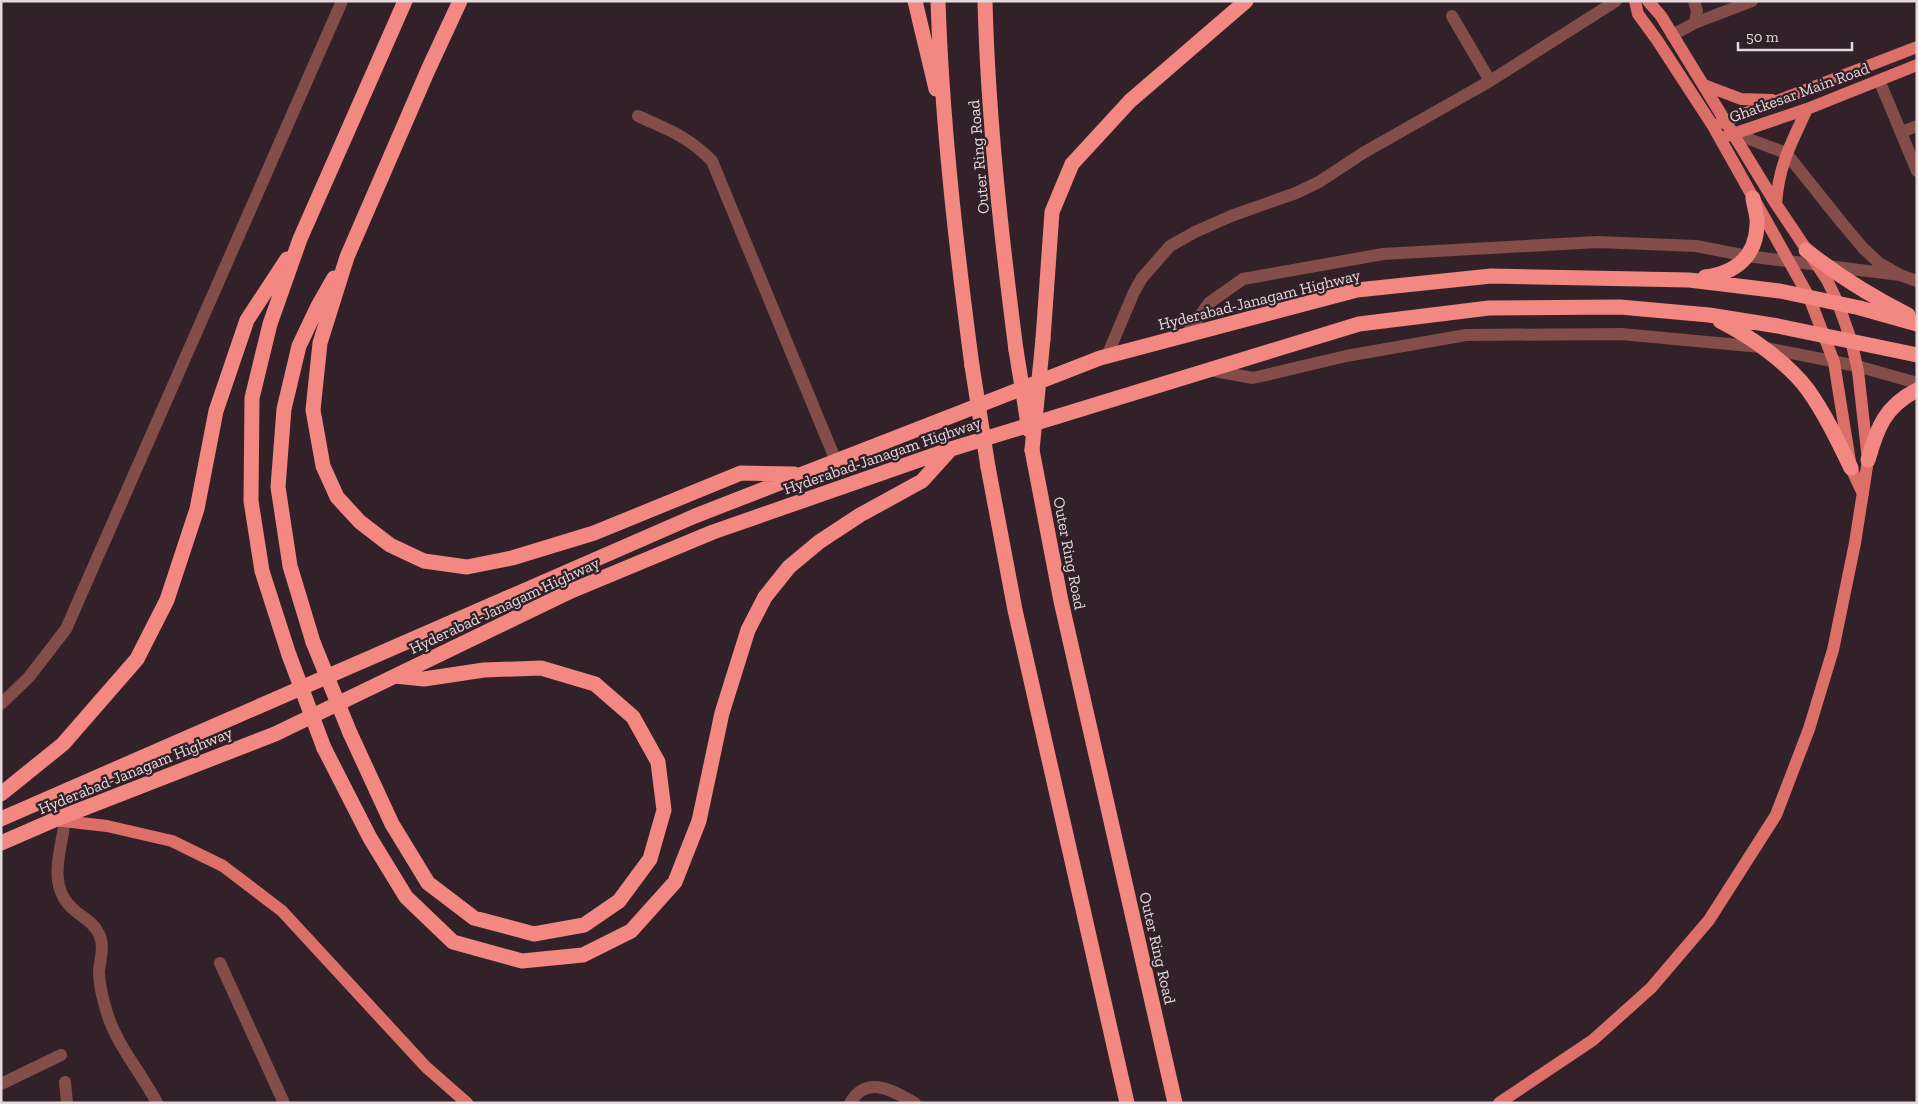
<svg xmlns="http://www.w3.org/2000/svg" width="1918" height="1104" font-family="'Zilla Slab',serif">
  <rect width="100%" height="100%" fill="#322128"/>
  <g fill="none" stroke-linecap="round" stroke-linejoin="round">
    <path stroke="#834d49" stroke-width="12" d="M 1694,1 L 1697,11 L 1695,23
      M 1452,16 L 1490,81 L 1616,1
      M 1672,35 L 1695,23 L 1752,1
      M 1879,80 L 1917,171
      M 638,116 C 668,130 688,136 712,161 L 836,461
      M 1901,132 L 1917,126
      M 1733,133 L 1786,153 L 1842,223 L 1863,248 L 1879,263 L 1900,275 L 1917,281
      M 1185,336 L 1209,303 L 1243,279 L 1383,254 L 1598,242 L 1696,246 L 1747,256 L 1900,275
      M 1107,356 L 1134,292 L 1142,278 L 1170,246 L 1195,232 L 1231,216 L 1296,193 L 1319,182 L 1363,153 L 1490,81
      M 1209,370 L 1253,378 L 1346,356 L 1466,335 L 1621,334 L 1761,347 L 1857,366 L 1917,383
      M 1,704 L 29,677 L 66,629 L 342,1
      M 65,821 C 61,850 47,885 72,908 C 81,917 94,922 99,934 C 105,946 100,959 99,972 C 99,986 103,1000 107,1013 C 117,1046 141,1072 157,1103
      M 220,963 L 284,1103
      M 65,1082 L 67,1103
      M 1,1084 L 61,1055
      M 850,1103 C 867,1074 893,1091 915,1103"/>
    <path stroke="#dd6f69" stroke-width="12" d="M 1635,1 L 1638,14 L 1657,40 L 1713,126 L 1809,297 L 1834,362 L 1851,468 L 1863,494
      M 1704,85 L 1741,99 L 1772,100
      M 1720,123 L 1917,47
      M 1727,136 L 1807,109 L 1917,65
      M 1776,204 C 1779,164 1791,144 1807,109
      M 54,820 L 107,826 L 172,841 L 223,866 L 282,911 L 426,1067 L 467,1103
      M 1499,1103 L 1593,1040 L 1651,988 L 1709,920 L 1776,815 L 1809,729 L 1833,650 L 1855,543 L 1868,460 L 1858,371 L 1851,340 L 1838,303 L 1827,280 L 1776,204 L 1661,16 L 1648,1"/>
    <path stroke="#f28881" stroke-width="15" d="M 460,1 L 428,70 L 347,257 L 320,343 L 313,410 L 323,466 L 337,497 L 360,522 L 390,545 L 424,561 L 467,567 L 512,558 L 594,533 L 741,473 L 794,474
      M 915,1 L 936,89
      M 938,1 C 942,123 956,245 972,366
      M 985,1 C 988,118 1001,234 1016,350
      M 1806,250 C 1838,276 1871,296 1908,315
      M 1705,277 C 1735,273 1756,257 1757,225 C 1758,216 1754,207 1753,198
      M 1720,321 C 1750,336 1788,363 1808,390 C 1825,414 1838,441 1851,468
      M 1043,339 L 1052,212 L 1072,164 L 1130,101 L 1246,1
      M 1032,450 L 1061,601 L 1175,1103
      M 1868,460 C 1877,428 1885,406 1917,390
      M 988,467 L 1015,610 L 1127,1103
      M 313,642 L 290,566 L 278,487 L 284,409 L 299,346 L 318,306 L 334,278
      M 289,655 L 262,571 L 251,501 L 252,398 L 270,324 L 300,239 L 405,1
      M 350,733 L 392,824 L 428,883 L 474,918 L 534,934 L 584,925 L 619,901 L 650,859 L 664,810 L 658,762 L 633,717 L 595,684 L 541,668 L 484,670 L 424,679 L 395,676
      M 324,748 L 370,838 L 406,897 L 453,942 L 522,961 L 583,955 L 631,931 L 675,882 L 699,821 L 722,713 L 748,630 L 765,597 L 789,567 L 819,542 L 860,515 L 922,481 L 950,450
      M 1,794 L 63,744 L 137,659 L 167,600 L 197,509 L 216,411 L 247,320 L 287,259
      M 1,819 L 695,516 L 1100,358 L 1357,290 L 1491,276 L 1689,280 L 1780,291 L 1860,308 L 1917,324
      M 1,843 L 54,820 L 275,734 L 571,591 L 713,532 L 951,449 L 1359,324 L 1489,308 L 1620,307 L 1709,315 L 1778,326 L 1917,355"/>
    <path stroke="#f28881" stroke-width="15" d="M 1016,350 L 1029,430
      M 972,366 L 988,467
      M 1032,450 L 1043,339
      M 313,642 L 350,733
      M 289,655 L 324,748"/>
  </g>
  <g text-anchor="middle" stroke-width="4.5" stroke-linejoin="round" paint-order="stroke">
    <g font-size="16" fill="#e5d9dd" stroke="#322128">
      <text transform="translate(1799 92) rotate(-20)" y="6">Ghatkesar Main Road</text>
      <text transform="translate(978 157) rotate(-95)" y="6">Outer Ring Road</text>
      <text transform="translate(1259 299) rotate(-14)" y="6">Hyderabad-Janagam Highway</text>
      <text transform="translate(882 455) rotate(-19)" y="6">Hyderabad-Janagam Highway</text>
      <text transform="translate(1070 553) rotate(79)" y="6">Outer Ring Road</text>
      <text transform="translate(504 605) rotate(-25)" y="6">Hyderabad-Janagam Highway</text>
      <text transform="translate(135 770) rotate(-22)" y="6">Hyderabad-Janagam Highway</text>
      <text transform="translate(1158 948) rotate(77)" y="6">Outer Ring Road</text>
    </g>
  </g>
  <rect width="1918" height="1104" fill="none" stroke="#e5d9dd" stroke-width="5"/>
  <path d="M1738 42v8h114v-8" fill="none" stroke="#e5d9dd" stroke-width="2.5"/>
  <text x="1746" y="42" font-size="15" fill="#e5d9dd" stroke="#322128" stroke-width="4" paint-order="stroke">50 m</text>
</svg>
